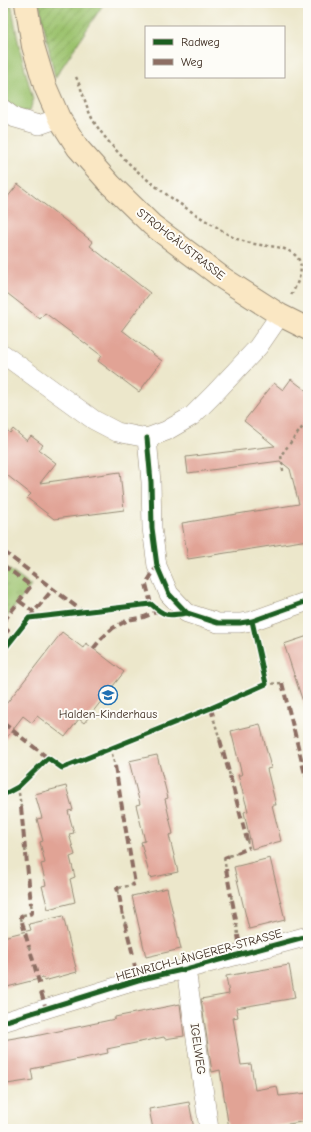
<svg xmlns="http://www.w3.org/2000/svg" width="311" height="1132" font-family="'Comic Neue',sans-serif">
  <defs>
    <pattern id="park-tufts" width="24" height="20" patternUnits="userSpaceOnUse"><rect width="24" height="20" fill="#9bc26d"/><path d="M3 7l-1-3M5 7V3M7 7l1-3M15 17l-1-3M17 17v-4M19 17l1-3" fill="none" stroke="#809e59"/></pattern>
    <pattern id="garden-furrows" width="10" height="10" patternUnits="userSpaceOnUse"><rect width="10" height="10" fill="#9bc26d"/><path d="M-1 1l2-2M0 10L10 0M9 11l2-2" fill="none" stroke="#809e59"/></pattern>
  </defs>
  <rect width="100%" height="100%" fill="#fdfcf7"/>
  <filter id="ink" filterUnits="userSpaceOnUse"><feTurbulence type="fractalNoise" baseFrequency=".025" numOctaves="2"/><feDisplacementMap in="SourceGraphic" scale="8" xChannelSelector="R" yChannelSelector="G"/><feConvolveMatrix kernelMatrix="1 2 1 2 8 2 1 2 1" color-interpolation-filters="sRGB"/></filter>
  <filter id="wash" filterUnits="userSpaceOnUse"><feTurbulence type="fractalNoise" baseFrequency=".012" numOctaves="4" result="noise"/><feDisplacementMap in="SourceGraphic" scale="16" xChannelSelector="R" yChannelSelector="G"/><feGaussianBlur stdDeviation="0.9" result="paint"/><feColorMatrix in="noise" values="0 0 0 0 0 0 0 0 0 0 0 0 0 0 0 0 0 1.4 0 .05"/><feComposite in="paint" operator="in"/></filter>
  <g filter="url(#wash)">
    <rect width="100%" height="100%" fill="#ece7cb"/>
    <path fill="#9bc26d" stroke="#6b7646" d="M 3,3 L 11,3 L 19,46 L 33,100 L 30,111 L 18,112 L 3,101 Z"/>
    <path fill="url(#park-tufts)" stroke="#6b7646" d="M 3,565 L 31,586 L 3,622 Z"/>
    <path fill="url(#garden-furrows)" stroke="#6b7646" d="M 39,3 L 104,3 L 55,78 Z"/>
    <g id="blocks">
      <path fill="#e1a395" d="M 18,184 L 93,242 L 90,246 L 150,293 L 122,330 L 162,361 L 139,392 L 98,361 L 102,356 L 45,313 L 40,319 L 3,290 L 3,203 Z
        M 291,379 L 308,392 L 308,540 L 188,559 L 182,523 L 299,504 L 290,469 L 280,461 L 188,473 L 186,457 L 275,446 L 244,421 L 274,383 L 283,390 Z
        M 3,427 L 10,433 L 13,429 L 27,441 L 31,436 L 43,445 L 39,450 L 56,463 L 40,483 L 120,472 L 124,510 L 54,519 L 27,498 L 31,494 L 3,472 Z
        M 62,632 L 83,648 L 86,643 L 124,672 L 84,723 L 79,719 L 65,737 L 37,716 L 32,723 L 23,716 L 3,742 L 3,708 Z
        M 308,636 L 308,707 L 305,708 L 284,644 Z
        M 260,724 L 271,768 L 267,769 L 276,805 L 272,805 L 281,841 L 252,849 L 244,812 L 248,811 L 238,775 L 242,775 L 231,731 Z
        M 157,755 L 168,798 L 165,799 L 173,834 L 169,835 L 178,872 L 150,878 L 141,842 L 145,841 L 136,805 L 140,804 L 129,761 Z
        M 66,786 L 73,810 L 68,811 L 74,833 L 69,834 L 75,855 L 70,857 L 75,877 L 70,879 L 75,902 L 48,909 L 42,886 L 46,885 L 41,864 L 45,863 L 40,842 L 43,841 L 37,819 L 42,818 L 35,794 Z
        M 270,858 L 285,920 L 249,929 L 234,867 Z
        M 167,888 L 181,949 L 146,957 L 132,896 Z
        M 63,916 L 77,972 L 44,981 L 43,978 L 3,988 L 3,937 L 31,930 L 29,924 Z
        M 289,965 L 295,998 L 236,1008 L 238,1017 L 233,1018 L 241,1065 L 251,1064 L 255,1090 L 277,1086 L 279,1096 L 308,1093 L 308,1121 L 256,1129 L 229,1129 L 220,1070 L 212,1072 L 201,999 L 229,994 L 226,976 Z
        M 180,1004 L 184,1036 L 165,1039 L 164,1037 L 107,1049 L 108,1053 L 31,1069 L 33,1080 L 7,1084 L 6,1079 L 3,1079 L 3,1040 L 26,1036 L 26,1038 L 115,1019 L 115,1017 Z
        M 189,1102 L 194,1129 L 153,1129 L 149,1109 Z"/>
    </g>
  </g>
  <g filter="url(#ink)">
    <use href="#blocks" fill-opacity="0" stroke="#948874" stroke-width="1"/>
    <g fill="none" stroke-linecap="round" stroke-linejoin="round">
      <g stroke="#948874" stroke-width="20">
        <path id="minor" d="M 3,109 L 15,118 L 39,125 L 59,118
          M 3,354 L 94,420 L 117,432 L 147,438
          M 147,438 L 151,482 L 152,528 L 157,566 L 169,594 L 187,613 L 218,623 L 240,623 L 252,621 L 308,601
          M 147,438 L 166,431 L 192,416 L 214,394 L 258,347 L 280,315
          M 186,969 L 209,1129
          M 3,1022 L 138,980 L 186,969 L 308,936"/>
      </g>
      <g stroke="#948874" stroke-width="24">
        <path id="secondary" d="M 26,3 L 33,46 L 45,86 L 59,118 L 78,148 L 110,184 L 152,225 L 224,279 L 280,315 L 308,329"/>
      </g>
      <path stroke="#948874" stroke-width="2.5" stroke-dasharray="3 3" stroke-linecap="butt" d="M 76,77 C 84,93 86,110 96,125 C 124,166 166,196 208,222 C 218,227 227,235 237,239 C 243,241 249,243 255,244 C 269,247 283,245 295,255 C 308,266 296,286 290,297
        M 283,471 L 281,455 L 308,420
        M 266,684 L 282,683
        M 214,720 L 220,740
        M 112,754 L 115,766
        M 229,772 L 230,776
        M 305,774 L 308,786
        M 19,793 L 21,807
        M 247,840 L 249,848
        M 25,849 L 26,854
        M 229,856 L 237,853
        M 224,858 L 226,869
        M 119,888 L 132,885
        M 118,891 L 119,895
        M 231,896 L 232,900
        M 31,904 L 32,909
        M 23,915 L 29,914
        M 123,916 L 125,923
        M 21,918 L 22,922
        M 237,925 L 238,935
        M 29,947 L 31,953"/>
      <use href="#minor" stroke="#fff" stroke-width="19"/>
      <use href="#secondary" stroke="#fae7c3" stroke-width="22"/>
      <path stroke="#8d6e63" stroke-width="4" stroke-dasharray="8 4" stroke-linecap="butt" d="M 3,551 L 82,611
        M 3,565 L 31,586 L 3,622
        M 19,601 L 34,612
        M 151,604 L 146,584 L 157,566
        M 29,618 L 53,589
        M 3,627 L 15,636
        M 93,649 L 101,639 L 113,628 L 128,620 L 144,617 L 159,611
        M 282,683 L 305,774
        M 211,708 L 214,720
        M 3,723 L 48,758
        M 220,740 L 229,772
        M 115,766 L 135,884 L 132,885
        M 230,776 L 247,840
        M 21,807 L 25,849
        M 237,853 L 249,848
        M 26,854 L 31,904
        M 224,858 L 229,856
        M 226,869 L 231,896
        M 118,891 L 117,888 L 119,888
        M 119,895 L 123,916
        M 232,900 L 237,925
        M 29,914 L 32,913 L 32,909
        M 21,918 L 21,916 L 23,915
        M 22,922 L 29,947
        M 125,923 L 133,955
        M 238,935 L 241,954
        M 31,953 L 40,986
        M 134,963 L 138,980
        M 41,992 L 46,1009"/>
      <g stroke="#fdfcf7" stroke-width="8">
        <path id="cycleway" d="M 147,438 L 151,482 L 152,528 L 157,566 L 169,594 L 187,613 L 218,623 L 240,623 L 252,621 L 308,601
          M 3,651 L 29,618 L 151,604 C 165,617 168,616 187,613
          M 3,795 L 18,787 L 48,758 L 62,768 L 211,708 L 266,684 L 252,621
          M 3,1022 L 138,980 L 186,969 L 308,936"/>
      </g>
      <use href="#cycleway" stroke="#1b5e20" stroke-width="5"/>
    </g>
  </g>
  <defs>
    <g id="school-ring" transform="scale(1)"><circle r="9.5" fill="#fdfcf7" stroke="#1f6fb2" stroke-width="1.5"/><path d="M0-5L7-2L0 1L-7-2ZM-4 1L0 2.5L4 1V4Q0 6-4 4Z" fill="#1f6fb2"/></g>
  </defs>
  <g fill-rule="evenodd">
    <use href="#school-ring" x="108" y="695"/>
  </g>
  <g text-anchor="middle" stroke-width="4" stroke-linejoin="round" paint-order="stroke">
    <g font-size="12" fill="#3b2a1e" stroke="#fdfcf7">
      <text transform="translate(181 244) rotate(38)" y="4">STROHGÄUSTRASSE</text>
      <text transform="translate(199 955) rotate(-15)" y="4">HEINRICH-LÄNGERER-STRASSE</text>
      <text transform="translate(198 1049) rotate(82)" y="4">IGELWEG</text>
    </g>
    <g font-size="12" fill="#3b2a1e" stroke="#fdfcf7">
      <text x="108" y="718">Halden-Kinderhaus</text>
    </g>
  </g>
  <rect width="311" height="1132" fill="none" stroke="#fdfcf7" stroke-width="16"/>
  <rect x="145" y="26" width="140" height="52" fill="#fdfcf7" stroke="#afa8a0"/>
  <rect x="153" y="39" width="20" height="6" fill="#1b5e20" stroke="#afa8a0"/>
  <text x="181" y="46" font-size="12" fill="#3b2a1e">Radweg</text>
  <rect x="153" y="59" width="20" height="6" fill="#8d6e63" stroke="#afa8a0"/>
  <text x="181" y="66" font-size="12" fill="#3b2a1e">Weg</text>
</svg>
